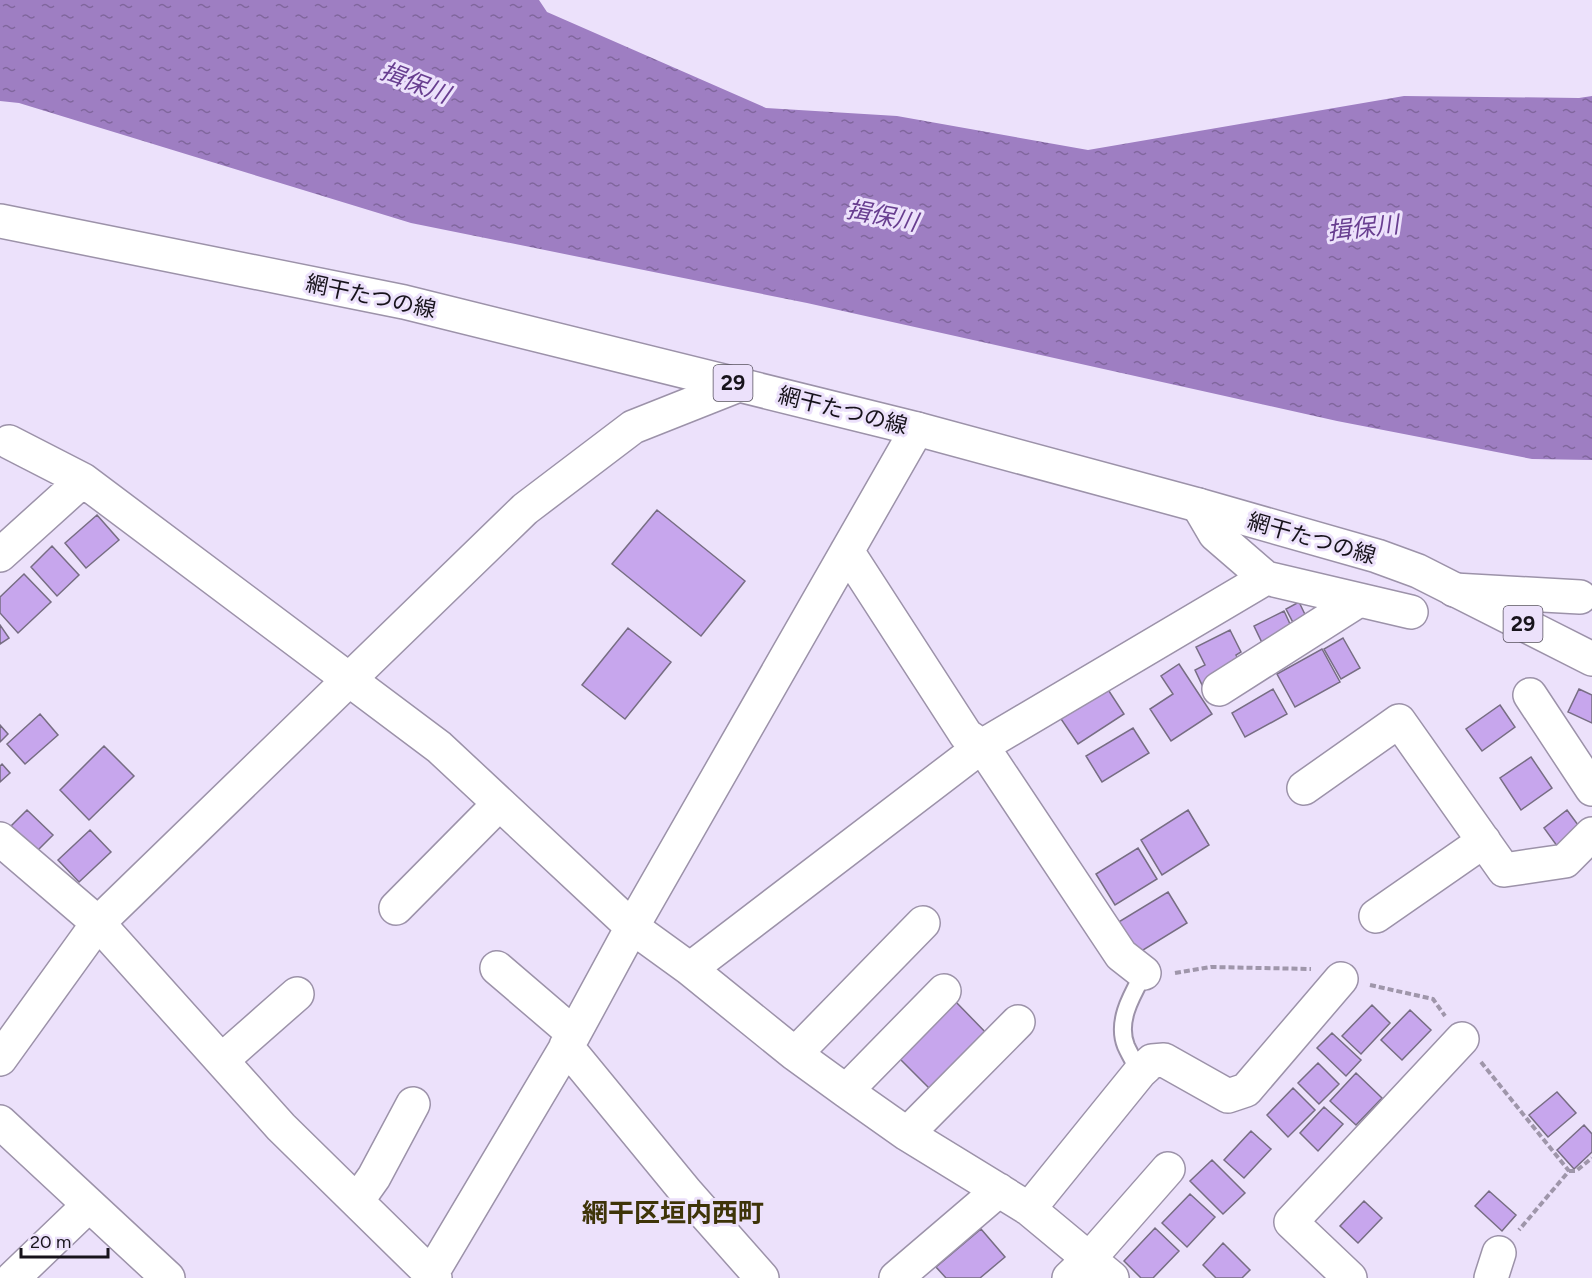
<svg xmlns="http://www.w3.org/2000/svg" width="1592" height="1278" font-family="Figtree,'Noto Sans JP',sans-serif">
  <defs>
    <pattern id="water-ripples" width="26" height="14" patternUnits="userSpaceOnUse" patternTransform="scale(1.5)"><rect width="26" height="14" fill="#9e7ec2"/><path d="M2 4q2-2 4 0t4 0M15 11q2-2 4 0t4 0" fill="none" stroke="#80669d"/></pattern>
  </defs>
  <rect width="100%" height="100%" fill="#ece1fb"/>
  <path fill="url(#water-ripples)" d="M 0,0 L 539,0 L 547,12 L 766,108 L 897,116 L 1088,150 L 1404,96 L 1579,98 L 1592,96 L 1592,460 L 1532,459 L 1337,421 L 807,303 L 411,223 L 19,103 L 0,101 Z"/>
  <path fill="#c7a6ed" stroke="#776d83" stroke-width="1.5" d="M 657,510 L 745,581 L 701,636 L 612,564 Z
    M 97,515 L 119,540 L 86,568 L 65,543 Z
    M 52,546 L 79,575 L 57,596 L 31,567 Z
    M 24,574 L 51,602 L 18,633 L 0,613 L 0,597 Z
    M 1299,602 L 1312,629 L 1299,634 L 1286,609 Z
    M 1284,611 L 1297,639 L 1267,653 L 1254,626 Z
    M 0,625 L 9,638 L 0,644 Z
    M 628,628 L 671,662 L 625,719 L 582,685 Z
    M 1230,630 L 1241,652 L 1236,655 L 1242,668 L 1203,687 L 1195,670 L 1205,665 L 1196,647 Z
    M 1343,638 L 1360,668 L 1341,679 L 1324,649 Z
    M 1322,649 L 1340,682 L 1295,707 L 1277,674 Z
    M 1179,664 L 1212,714 L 1171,741 L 1150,709 L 1173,694 L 1161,676 Z
    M 1105,685 L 1124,714 L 1078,744 L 1059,716 Z
    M 1273,689 L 1287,714 L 1245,737 L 1232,713 Z
    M 1579,689 L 1592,695 L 1592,723 L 1568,712 Z
    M 1500,705 L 1515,727 L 1482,751 L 1466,729 Z
    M 40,714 L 58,735 L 25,764 L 7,744 Z
    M 0,725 L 8,734 L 0,742 Z
    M 1133,728 L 1149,753 L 1102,782 L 1086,756 Z
    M 104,746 L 134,776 L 89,820 L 60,790 Z
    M 1531,757 L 1552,788 L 1521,810 L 1500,778 Z
    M 2,764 L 10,773 L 0,782 L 0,766 Z
    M 27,810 L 53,835 L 34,854 L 8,829 Z
    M 1188,810 L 1209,845 L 1162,875 L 1141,840 Z
    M 1567,810 L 1584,833 L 1560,850 L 1544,828 Z
    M 90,830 L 111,852 L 79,882 L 58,860 Z
    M 1138,848 L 1157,879 L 1115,905 L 1096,874 Z
    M 1168,892 L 1187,923 L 1135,955 L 1117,923 Z
    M 955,1001 L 991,1038 L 934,1093 L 898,1057 Z
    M 1372,1005 L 1390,1023 L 1361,1054 L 1342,1036 Z
    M 1410,1010 L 1431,1030 L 1402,1060 L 1381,1040 Z
    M 1332,1033 L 1361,1060 L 1346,1076 L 1317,1048 Z
    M 1318,1063 L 1339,1084 L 1319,1104 L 1298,1083 Z
    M 1356,1073 L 1382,1098 L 1356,1125 L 1330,1101 Z
    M 1293,1088 L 1315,1110 L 1288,1137 L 1267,1115 Z
    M 1557,1092 L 1576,1113 L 1548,1137 L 1529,1115 Z
    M 1324,1107 L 1343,1124 L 1318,1151 L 1300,1133 Z
    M 1584,1125 L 1592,1134 L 1592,1152 L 1574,1169 L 1557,1150 Z
    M 1251,1131 L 1271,1149 L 1244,1178 L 1224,1160 Z
    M 1212,1160 L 1245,1193 L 1223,1214 L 1190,1181 Z
    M 1489,1191 L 1516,1215 L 1502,1231 L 1475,1206 Z
    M 1190,1194 L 1215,1217 L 1187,1247 L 1162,1223 Z
    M 1364,1201 L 1382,1218 L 1358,1243 L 1340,1226 Z
    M 1155,1228 L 1179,1251 L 1153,1278 L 1141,1278 L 1124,1261 Z
    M 981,1229 L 1005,1257 L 980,1278 L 946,1278 L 936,1267 Z
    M 1223,1243 L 1250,1270 L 1242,1278 L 1216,1278 L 1203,1265 Z"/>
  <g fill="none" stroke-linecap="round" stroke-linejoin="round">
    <g stroke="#9c92a9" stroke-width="20">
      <path id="service" d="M 1140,1072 C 1135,1063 1130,1055 1126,1046 C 1116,1021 1132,995 1144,973"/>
    </g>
    <g stroke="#9c92a9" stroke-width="36">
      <path id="minor" d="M 9,442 L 83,480 L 439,747 L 632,927 L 690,969 L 795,1054 L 846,1091 L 907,1134 L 1029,1209 L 1112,1278
        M 1198,505 L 1215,534 L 1266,578 L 1411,612
        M 847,551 L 966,735 L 982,746 L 1121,955 L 1144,973
        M 0,555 L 83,480
        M 1454,590 L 1580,597
        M 1219,689 L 1359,600
        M 1530,695 L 1592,789
        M 1304,788 L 1399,721 L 1504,870 L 1565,861 L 1592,834
        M 0,839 L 98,923 L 281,1127 L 435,1278
        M 396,908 L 499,804
        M 1376,916 L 1484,841
        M 497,968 L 574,1034
        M 690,969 L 982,746 L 1266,578
        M 566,1046 L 686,1192 L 762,1278
        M 795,1054 L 923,923
        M 222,1060 L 297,994
        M 846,1091 L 944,991
        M 0,1122 L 168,1278
        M 907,1134 L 1018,1022
        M 357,1201 L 374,1177 L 413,1104
        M 1029,1209 L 1140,1072 L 1152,1061 L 1164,1060 L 1228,1096 L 1246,1090 L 1341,979
        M 13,1278 L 89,1205
        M 429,1278 L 574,1034 L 632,927 L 917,429
        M 896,1278 L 999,1190
        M 1069,1278 L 1089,1259 L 1168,1169
        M 1350,1278 L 1291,1222 L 1462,1039
        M 1491,1278 L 1499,1253"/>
    </g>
    <g stroke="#9c92a9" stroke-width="36">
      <path id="tertiary" d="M 0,1059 L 98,923 L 525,509 L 633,427 L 739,385"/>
    </g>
    <g stroke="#9c92a9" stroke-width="36">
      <path id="primary" d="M 0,221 L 404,302 L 917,429 L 1198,505 L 1377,556 L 1418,571 L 1592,659"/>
    </g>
    <path stroke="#9f96aa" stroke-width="4" stroke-dasharray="6 3" stroke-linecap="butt" d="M 1175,973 L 1211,967 L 1311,969
      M 1370,985 L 1433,999 L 1445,1016
      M 1481,1062 L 1569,1171 L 1519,1230
      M 1569,1171 L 1576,1171 L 1592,1158"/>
    <use href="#service" stroke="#fff" stroke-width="16"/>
    <use href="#minor" stroke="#fff" stroke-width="33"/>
    <use href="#tertiary" stroke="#fff" stroke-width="33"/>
    <use href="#primary" stroke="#fff" stroke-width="33"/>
  </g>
  <g text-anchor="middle" stroke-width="6" stroke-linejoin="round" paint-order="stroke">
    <g fill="#ece1fb" stroke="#57515e" stroke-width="1.5">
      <rect x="713.5" y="365" width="39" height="36" rx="4.5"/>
      <rect x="1503.5" y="606" width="39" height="36" rx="4.5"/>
    </g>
    <g font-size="21" font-weight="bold" fill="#17131b">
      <text x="733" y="390">29</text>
      <text x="1523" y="631">29</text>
    </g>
    <g font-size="22" fill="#17131b" stroke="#ece1fb">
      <text transform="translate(371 296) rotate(12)" y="8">網干たつの線</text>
      <text transform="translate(843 410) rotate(14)" y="8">網干たつの線</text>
      <text transform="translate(1312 538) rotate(16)" y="8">網干たつの線</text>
    </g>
    <g font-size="24" font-style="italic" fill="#683e90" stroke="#ece1fb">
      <text transform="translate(415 83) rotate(21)" y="8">揖保川</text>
      <text transform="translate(882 216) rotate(11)" y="8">揖保川</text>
      <text transform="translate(1363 228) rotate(-6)" y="8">揖保川</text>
    </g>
    <g font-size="26" font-weight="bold" fill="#3e3408" stroke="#ece1fb">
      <text x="673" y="1222">網干区垣内西町</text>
    </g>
  </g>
  <path d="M21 1248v9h87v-9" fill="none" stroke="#17131b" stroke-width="3"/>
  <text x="30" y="1248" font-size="18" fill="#17131b" stroke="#ece1fb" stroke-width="4.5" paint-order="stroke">20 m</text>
</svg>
